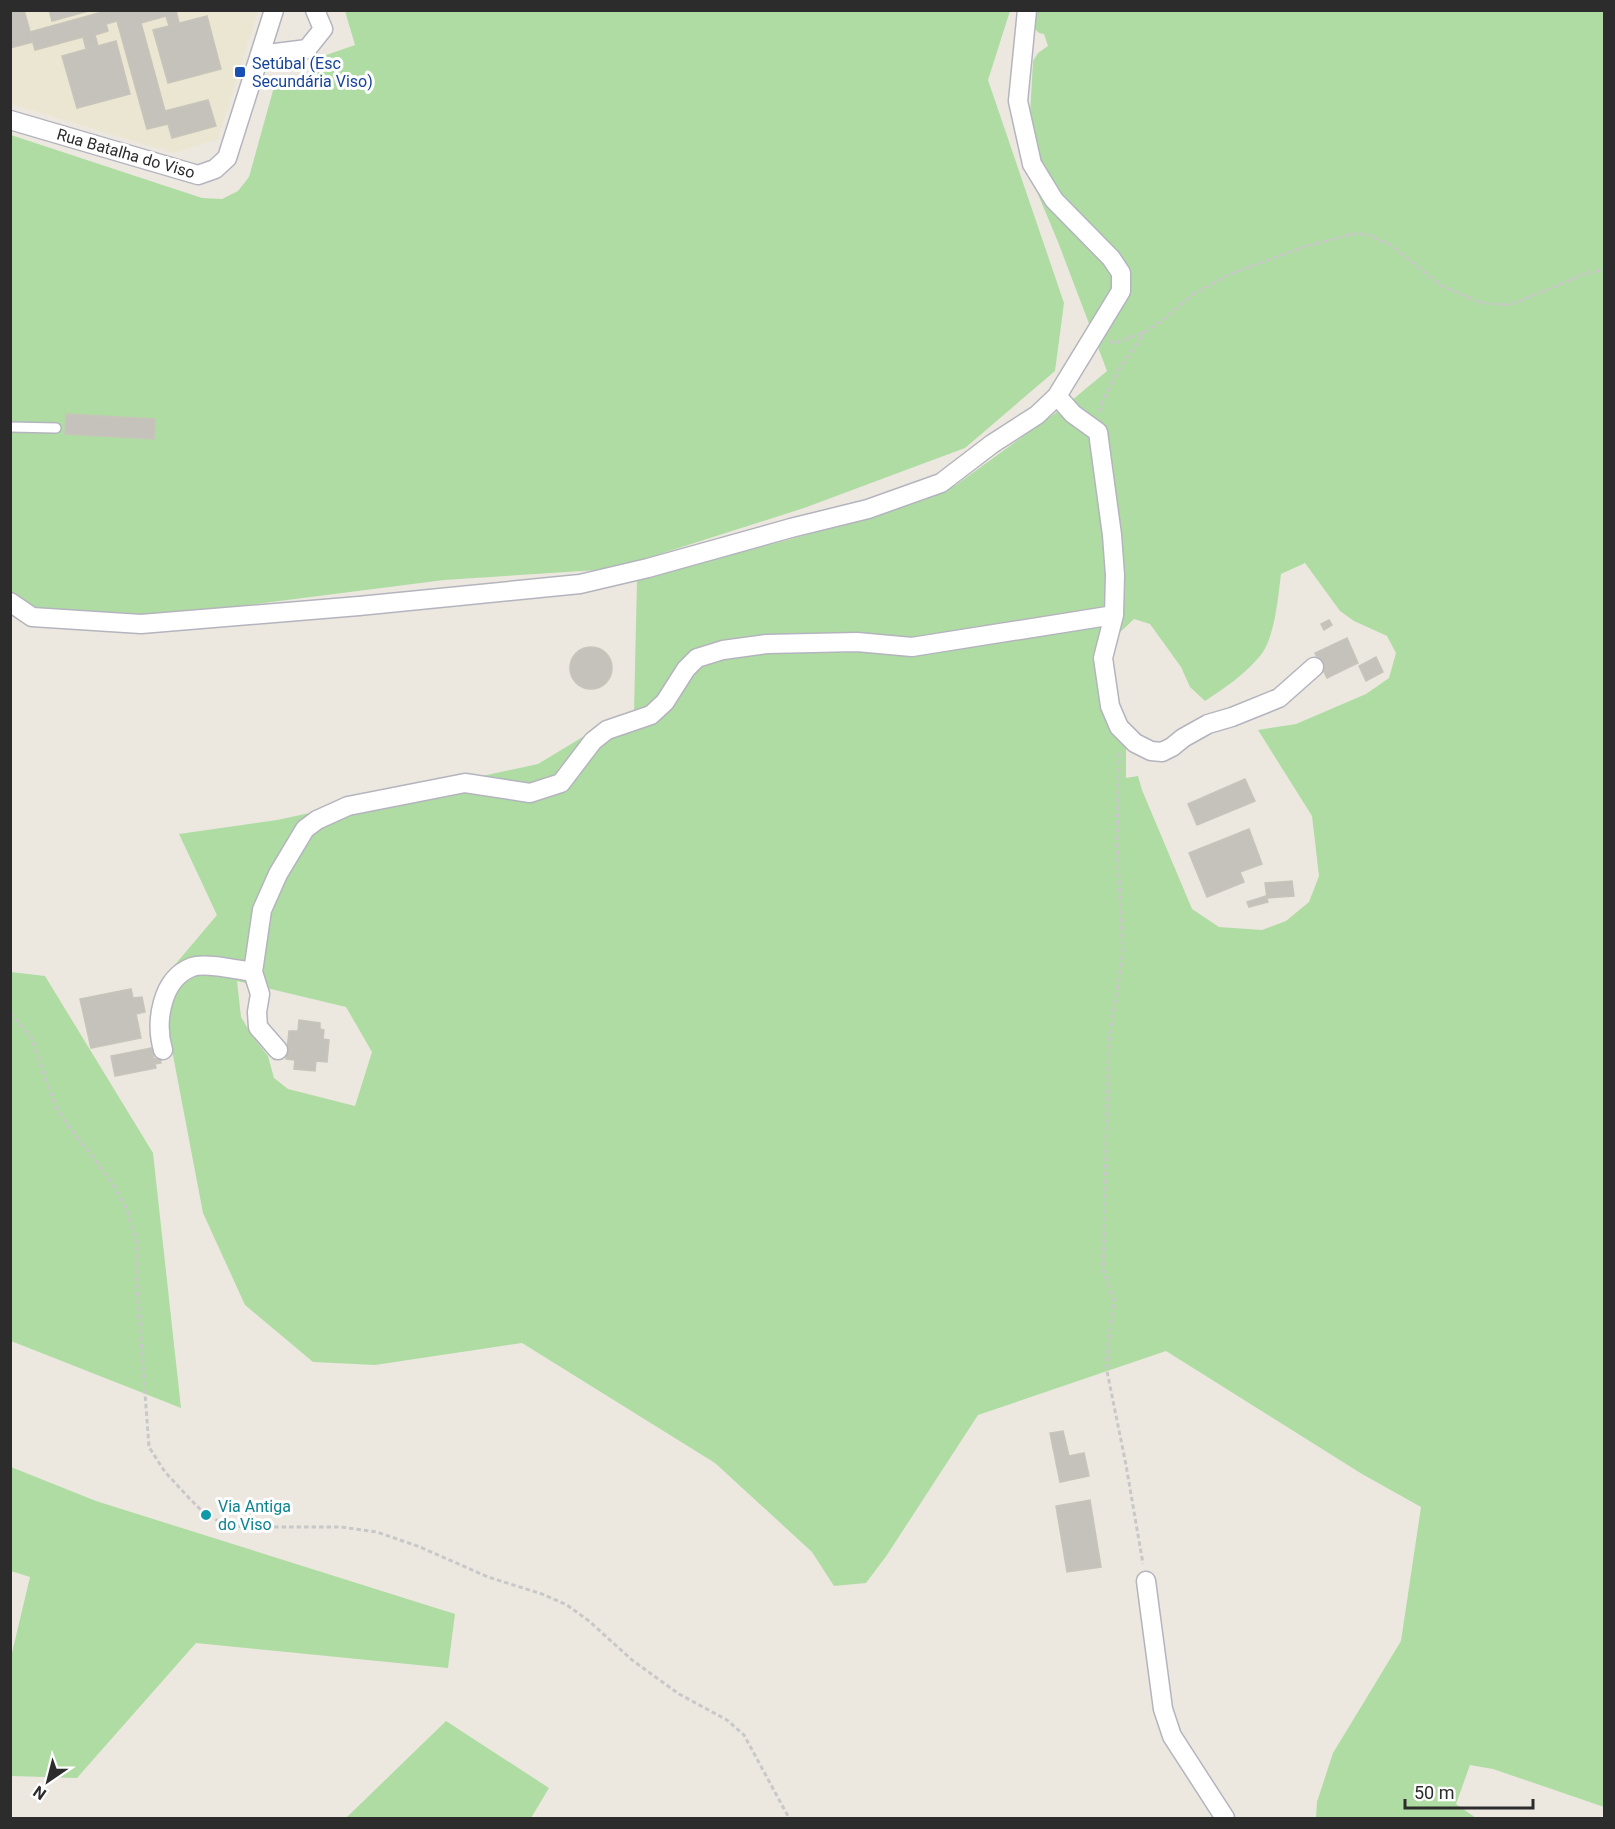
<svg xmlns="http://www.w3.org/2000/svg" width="1615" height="1829" font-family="Roboto,sans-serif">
  <rect width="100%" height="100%" fill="#ece8e0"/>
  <path fill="#ebe6d2" d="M 10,11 L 258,11 L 218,139 L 174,153 L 165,151 L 165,147 L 157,148 L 11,104 Z"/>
  <path fill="#afdca3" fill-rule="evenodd" d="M 345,11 L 1010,11 L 988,80 L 1064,303 L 1055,371 L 965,448 L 804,508 L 613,569 L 444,580 L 201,611 L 118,618 L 36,609 L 11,594 L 11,135 L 202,198 L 222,199 L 238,191 L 249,177 L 274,87 L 317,73 L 312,60 L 355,45 Z
    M 1037,11 L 1604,11 L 1604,1807 L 1493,1769 L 1470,1765 L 1456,1804 L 1476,1818 L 1316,1818 L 1317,1802 L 1333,1753 L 1401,1641 L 1421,1507 L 1362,1474 L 1166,1351 L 978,1415 L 887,1555 L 866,1583 L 834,1586 L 812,1552 L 715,1463 L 522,1343 L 375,1365 L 313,1362 L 245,1305 L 203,1213 L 168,1029 L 164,985 L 173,967 L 217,915 L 179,834 L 277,820 L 538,764 L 586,735 L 634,712 L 637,580 L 874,517 L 956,485 L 1065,406 L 1107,371 L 1058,242 L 1027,168 L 1033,61 L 1038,53 L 1048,46 L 1044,34 L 1039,33 L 1035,29 ZM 1305,563 L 1340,611 L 1354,621 L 1387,636 L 1396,653 L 1389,678 L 1366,694 L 1296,724 L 1258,730 L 1312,816 L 1319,876 L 1309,902 L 1286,921 L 1262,930 L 1219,927 L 1192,909 L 1142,790 L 1138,776 L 1126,778 L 1126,719 L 1115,696 L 1112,667 L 1115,637 L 1134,619 L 1150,624 L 1181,667 L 1190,687 L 1205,701 C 1225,688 1245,674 1260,656 C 1275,638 1278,597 1281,574 ZM 237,981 L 346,1007 L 372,1052 L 355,1106 L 288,1089 L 274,1078 L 268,1056 L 253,1037 L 241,1017 Z
    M 11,972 L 45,976 L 153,1153 L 181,1408 L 11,1341 Z
    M 11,1467 L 96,1501 L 455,1614 L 448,1668 L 196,1643 L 77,1778 L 11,1776 L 11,1657 L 30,1577 L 11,1571 Z
    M 446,1721 L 549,1788 L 531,1818 L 346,1818 Z"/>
  <path fill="#c5c2bb" stroke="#c7c4ba" stroke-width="1.5" d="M 10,10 L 24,10 L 33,42 L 10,48 Z
    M 49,10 L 92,10 L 52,21 Z
    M 109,10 L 176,10 L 179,23 L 169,26 L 166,16 L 141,23 L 165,111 L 208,100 L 216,126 L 172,138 L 168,124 L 147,129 L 117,21 L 106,24 L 108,31 L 95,35 L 98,46 L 86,49 L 83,37 L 35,50 L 30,32 Z
    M 207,16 L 221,69 L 168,83 L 153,30 Z
    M 116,41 L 130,94 L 77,108 L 62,56 Z
    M 66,414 L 155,419 L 154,439 L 65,434 Z
    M 1329,620 L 1332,625 L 1324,630 L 1321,624 Z
    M 1347,638 L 1358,663 L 1327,678 L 1315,653 Z
    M570 668a21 21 0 1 1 42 0a21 21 0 1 1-42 0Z
    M 1376,657 L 1383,672 L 1366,681 L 1359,666 Z
    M 1245,779 L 1255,801 L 1197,825 L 1188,804 Z
    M 1249,829 L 1262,864 L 1240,872 L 1244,882 L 1207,897 L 1189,853 Z
    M 1292,881 L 1294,896 L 1267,898 L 1265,883 Z
    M 1266,896 L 1268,902 L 1249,907 L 1247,902 Z
    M 131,989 L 133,998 L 142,997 L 145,1012 L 136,1014 L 141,1038 L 91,1048 L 80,999 Z
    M 299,1020 L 320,1023 L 320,1029 L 324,1030 L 323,1039 L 329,1040 L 327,1062 L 316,1061 L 315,1071 L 294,1069 L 295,1060 L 286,1059 L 289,1031 L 298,1031 Z
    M 152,1048 L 154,1059 L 160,1058 L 161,1063 L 155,1064 L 156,1068 L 115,1076 L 111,1056 Z
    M 1063,1431 L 1069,1456 L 1084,1453 L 1089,1476 L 1060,1482 L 1050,1433 Z
    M 1090,1500 L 1101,1567 L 1067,1572 L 1056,1506 Z"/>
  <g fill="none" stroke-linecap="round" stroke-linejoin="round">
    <g stroke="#b4b4be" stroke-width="12">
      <path id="lane" d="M 10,427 L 56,428"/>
    </g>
    <g stroke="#b4b4be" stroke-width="21">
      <path id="street" d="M 260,55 L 307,49 L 323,29 L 315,10
        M 10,120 L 198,175 L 215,169 L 227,158 L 274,10
        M 1057,396 L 1073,414 L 1098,432 L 1112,535 L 1115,575 L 1114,615 L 1103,658 L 1110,706 L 1119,727 L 1135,743 L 1151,751 L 1162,752 L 1172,747 L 1183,738 L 1208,724 L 1232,717 L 1279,698 L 1314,667
        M 10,602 L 32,617 L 141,624 L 359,606 L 580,584 L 648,568 L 791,528 L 868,509 L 941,483 L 992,444 L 1037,415 L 1057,396 L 1121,291 L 1121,273 L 1111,258 L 1054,200 L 1032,164 L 1018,101 L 1027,10
        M 163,1050 C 155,1022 161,979 192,967 C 205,962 238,970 253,972
        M 278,1050 L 258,1027 L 257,1012 L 260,994 L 253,972 L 262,910 L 278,874 L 305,829 L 317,820 L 348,806 L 465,783 L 530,793 L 561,783 L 593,741 L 607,730 L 651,715 L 665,702 L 686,669 L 697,658 L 723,650 L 767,644 L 857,642 L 912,647 L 1114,615
        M 1146,1581 L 1163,1709 L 1172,1736 L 1225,1818"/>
    </g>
    <path stroke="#c8c8c8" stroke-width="3" stroke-dasharray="4.5 3" stroke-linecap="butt" d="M 1109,341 L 1115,343 L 1145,332 L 1167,317 L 1192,295 L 1230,274 L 1304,247 L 1352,234 L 1366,234 L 1391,245 L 1440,285 L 1481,303 L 1510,305 L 1587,273 L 1604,270
      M 1100,412 L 1100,407 L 1119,369 L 1145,332
      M 1119,753 L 1117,843 L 1123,953 L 1109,1039 L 1103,1270 L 1114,1300 L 1108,1347 L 1107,1371 L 1126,1465 L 1143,1564
      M 10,1013 L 31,1037 L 55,1105 L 67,1124 L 111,1181 L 126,1208 L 137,1240 L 137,1285 L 149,1447 L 165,1472 L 190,1499 L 206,1515 L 221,1522 L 242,1527 L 341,1527 L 377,1532 L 420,1547 L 488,1577 L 542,1594 L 567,1605 L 589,1621 L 632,1660 L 679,1694 L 727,1720 L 744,1735 L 789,1818"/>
    <use href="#lane" stroke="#fff" stroke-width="9"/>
    <use href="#street" stroke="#fff" stroke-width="18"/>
  </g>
  <rect fill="#1a4fb4" stroke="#fff" stroke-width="2" x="234" y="66" width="12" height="12" rx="3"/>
  <circle fill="#0f9aa8" stroke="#fff" stroke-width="2" cx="206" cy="1515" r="6"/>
  <g text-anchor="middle" stroke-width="6" stroke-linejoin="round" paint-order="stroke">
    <g font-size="16" fill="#164399" stroke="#fff" text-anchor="start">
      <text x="252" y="69">Setúbal (Esc<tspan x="252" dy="18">Secundária Viso)</tspan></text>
    </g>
    <g font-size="16" fill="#2c2c2c" stroke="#fff">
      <text transform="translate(126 153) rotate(16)" y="6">Rua Batalha do Viso</text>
    </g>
    <g font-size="16" fill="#0d838f" stroke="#fff" text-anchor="start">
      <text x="218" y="1512">Via Antiga<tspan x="218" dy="18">do Viso</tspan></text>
    </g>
  </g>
  <rect width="1615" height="1829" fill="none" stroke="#2c2c2c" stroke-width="24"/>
  <g transform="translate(48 1781) rotate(215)" stroke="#ffffff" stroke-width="4.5" paint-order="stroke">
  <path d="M0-4.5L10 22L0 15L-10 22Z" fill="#2c2c2c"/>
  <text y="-9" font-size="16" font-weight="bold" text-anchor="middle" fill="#2c2c2c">N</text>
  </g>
  <path d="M1405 1799v9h128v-9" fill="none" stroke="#2c2c2c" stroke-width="3"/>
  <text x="1414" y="1799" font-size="18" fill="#2c2c2c" stroke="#ffffff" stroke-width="4.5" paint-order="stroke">50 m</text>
</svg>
